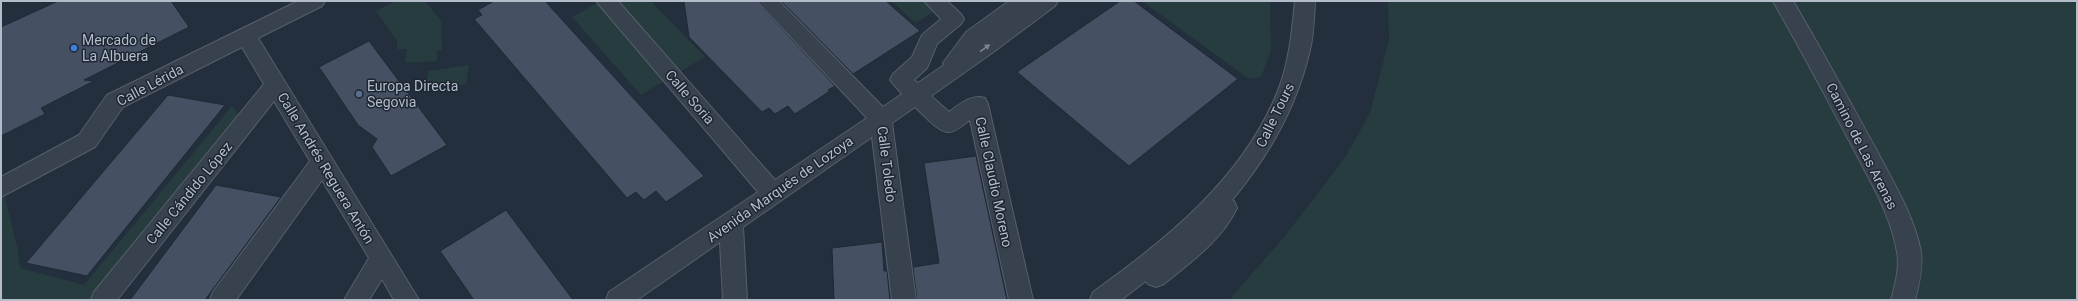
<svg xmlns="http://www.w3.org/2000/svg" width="2078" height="301" font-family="Roboto,sans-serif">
  <rect width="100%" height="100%" fill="#242f3e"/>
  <path fill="#263c3f" d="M 396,1 L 425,1 L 441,21 L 442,50 L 437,51 L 437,61 L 405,63 L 407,49 L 397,49 L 397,41 L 376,11 Z
    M 601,1 L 651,1 L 705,57 L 641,95 L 572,17 Z
    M 891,1 L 951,1 L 916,23 Z
    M 1142,1 L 1270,1 L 1271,50 L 1261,77 L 1249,79 Z
    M 1388,1 L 2077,1 L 2077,300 L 1229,300 L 1285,236 L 1344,159 L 1370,113 L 1389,40 Z
    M 469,65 L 466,84 L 426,90 L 428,71 Z
    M 232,106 L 241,117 L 90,300 L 1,300 L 1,196 L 4,194 L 18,250 L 20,268 L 84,285 Z"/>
  <path fill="#455162" stroke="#1f2835" d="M 58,1 L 171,1 L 189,27 L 84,80 L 94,81 L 41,108 L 45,114 L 1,136 L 1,27 Z
    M 494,1 L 545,1 L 704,176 L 666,202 L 656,191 L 644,200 L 636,192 L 627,198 L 474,19 L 482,15 L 478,10 Z
    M 684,1 L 756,1 L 835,86 L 828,90 L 830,91 L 795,114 L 788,106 L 775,114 L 769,108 L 762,112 L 689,37 Z
    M 781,1 L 886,1 L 920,31 L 853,74 Z
    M 1120,1 L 1134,1 L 1238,79 L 1129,166 L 1017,72 Z
    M 369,41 L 447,145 L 391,176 L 372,147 L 377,139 L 358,125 L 319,67 Z
    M 168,95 L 225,105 L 87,276 L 26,263 Z
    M 976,156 L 1007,300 L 917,300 L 913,267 L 939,263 L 924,163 Z
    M 216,185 L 281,197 L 205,300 L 130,300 Z
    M 506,210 L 573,300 L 474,300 L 440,251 Z
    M 882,242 L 884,271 L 887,271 L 890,300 L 834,300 L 832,248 Z"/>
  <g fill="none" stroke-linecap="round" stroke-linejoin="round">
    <g stroke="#565f6c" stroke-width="2">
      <path id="minor" d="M 298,1 L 325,1 L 322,6 L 258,38 L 419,300 L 394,300 L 382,279 L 369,300 L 344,300 L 369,258 L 322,180 L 236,300 L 210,300 L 213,292 L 310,161 L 274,101 L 117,300 L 91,300 L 94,292 L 264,84 L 242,47 L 123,107 L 95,147 L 1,197 L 1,177 L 79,135 L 107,95 Z
        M 596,1 L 618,1 L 775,180 L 867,118 L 757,1 L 779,1 L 883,107 L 902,94 L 890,80 L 893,74 L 912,57 L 922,35 L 941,19 L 924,1 L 947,1 L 961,14 L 964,19 L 961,24 L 937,44 L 927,68 L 914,80 L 918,83 L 944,65 L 943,63 L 966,32 L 1009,1 L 1058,1 L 1055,6 L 992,53 L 931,96 L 949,112 C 960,104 971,94 985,98 L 988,104 L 1033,300 L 1009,300 L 970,120 C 964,124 955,133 948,132 C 938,132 922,113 915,107 L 892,123 L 916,300 L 892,300 L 872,137 L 743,227 L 747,300 L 723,300 L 720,242 L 637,300 L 606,300 L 609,292 L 758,192 Z
        M 1295,1 L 1315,1 C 1314,17 1314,34 1310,50 C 1297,106 1269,156 1232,200 L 1234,201 L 1237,208 C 1221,241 1192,261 1164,284 L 1156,287 L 1148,284 L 1146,281 L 1121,300 L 1090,300 L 1093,292 C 1166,240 1242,179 1277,93 C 1289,64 1292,32 1295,1 Z
        M 1773,1 L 1793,1 C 1822,50 1849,100 1876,149 C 1893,182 1914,215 1921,252 C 1923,268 1919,285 1915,300 L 1891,300 C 1895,285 1900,268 1897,252 C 1891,215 1870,181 1853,148 C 1827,99 1801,50 1773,1 Z"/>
    </g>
    <use href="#minor" fill="#38414e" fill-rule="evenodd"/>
  </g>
  <defs><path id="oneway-solid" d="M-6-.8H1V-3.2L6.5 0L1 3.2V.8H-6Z"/></defs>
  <use fill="#7c8592" href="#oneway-solid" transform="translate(985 48) rotate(-36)"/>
  <circle fill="#3f7fe0" stroke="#1d2633" stroke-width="1.5" cx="74" cy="48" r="4"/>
  <circle fill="#5c6f8a" stroke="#1d2633" stroke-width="1.5" cx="359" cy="94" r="4"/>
  <g text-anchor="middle" stroke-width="3" stroke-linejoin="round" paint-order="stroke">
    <g font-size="14" fill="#b4bcc9" stroke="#1d2633" text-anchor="start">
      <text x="82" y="45">Mercado de<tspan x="82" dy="16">La Albuera</tspan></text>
      <text x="367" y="91">Europa Directa<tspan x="367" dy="16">Segovia</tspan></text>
    </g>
    <g font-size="14" fill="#b4bcc9" stroke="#1d2633">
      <text transform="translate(150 85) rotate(-28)" y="5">Calle Lérida</text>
      <text transform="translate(690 97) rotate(49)" y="5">Calle Soria</text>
      <text transform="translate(1275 115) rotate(-64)" y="5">Calle Tours</text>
      <text transform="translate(1862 146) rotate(63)" y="5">Camino de Las Arenas</text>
      <text transform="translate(887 164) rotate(83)" y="5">Calle Toledo</text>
      <text transform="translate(326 168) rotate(59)" y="5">Calle Andrés Reguera Antón</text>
      <text transform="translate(994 182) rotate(78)" y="5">Calle Claudio Moreno</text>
      <text transform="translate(780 189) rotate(-35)" y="5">Avenida Marqués de Lozoya</text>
      <text transform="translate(189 193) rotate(-51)" y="5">Calle Cándido López</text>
    </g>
  </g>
  <rect width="2078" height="301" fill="none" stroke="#b4bcc9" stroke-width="4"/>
</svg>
